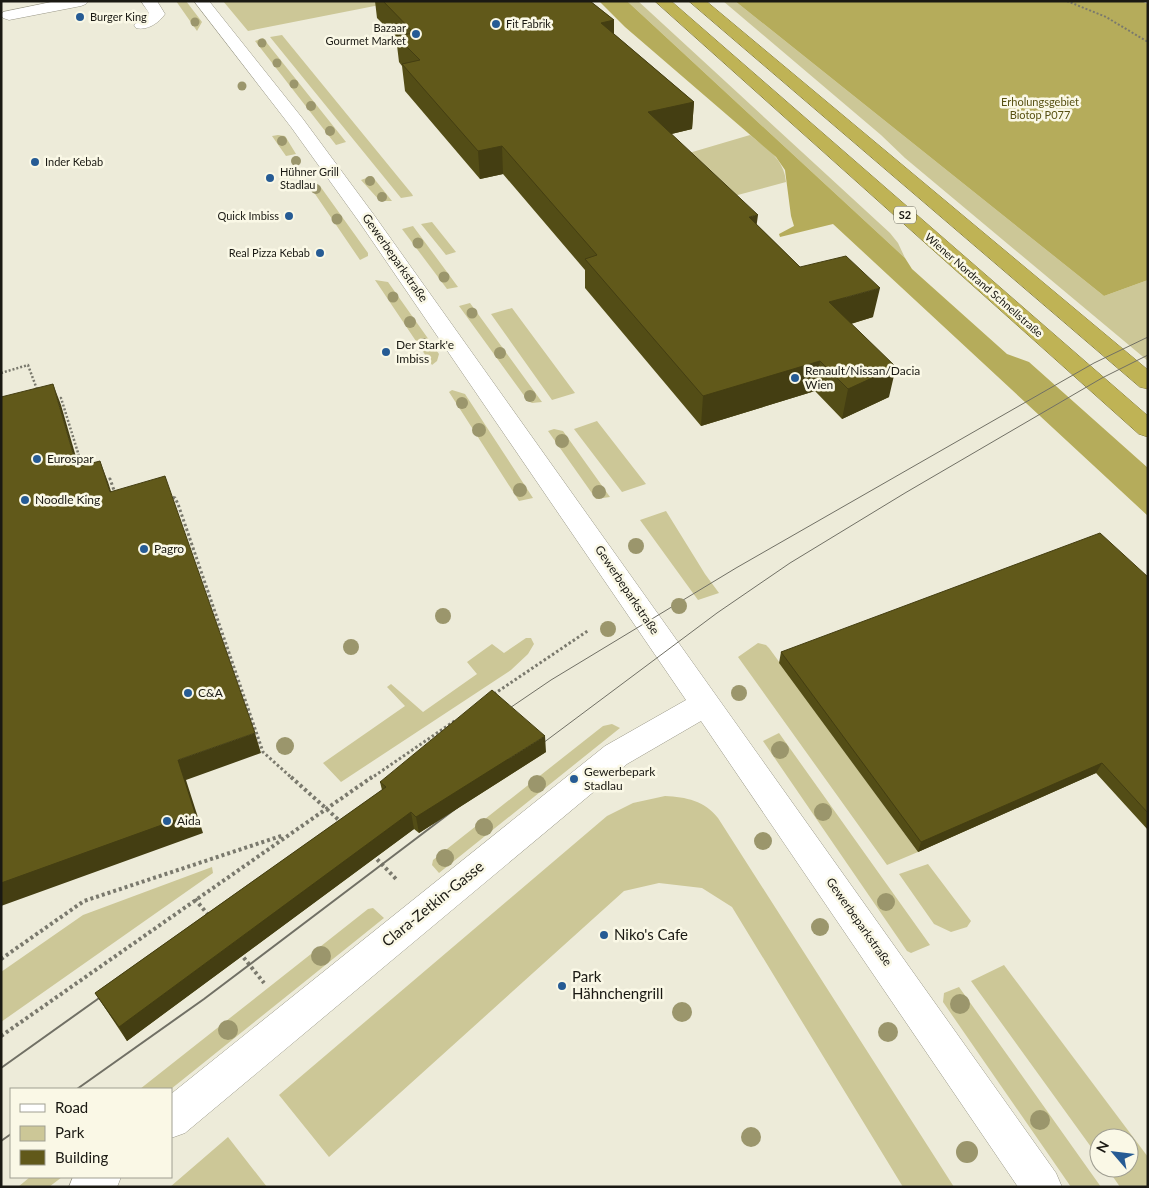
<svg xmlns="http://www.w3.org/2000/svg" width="1149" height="1188" font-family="Lato,sans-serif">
  <rect width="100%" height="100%" fill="#edebd9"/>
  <path fill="#ccc797" d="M 176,1 L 186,1 L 202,22 L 197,31 Z
    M 223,1 L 400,1 L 248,31 Z
    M 627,1 L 638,1 L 890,233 L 898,243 L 905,258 Z
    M 723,1 L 735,1 L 1104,296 L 1148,280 L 1148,361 L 905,158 L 881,135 Z
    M 282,35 L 412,194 L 413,196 L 401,198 L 270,37 Z
    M 263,38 L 346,142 L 336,145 L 255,41 Z
    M 278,135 L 285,136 L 296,154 L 286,156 L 272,136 Z
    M 750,135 C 767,149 784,159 786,182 L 734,196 L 689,153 Z
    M 372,176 L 392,201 L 380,201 L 361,180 Z
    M 320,186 L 368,253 L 368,256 L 360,260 L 313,191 L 314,187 Z
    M 432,222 L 456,252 L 446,255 L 421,224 Z
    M 413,226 L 458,287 L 447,289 L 402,229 Z
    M 375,280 L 388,282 L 439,354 L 437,361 L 432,365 Z
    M 470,303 L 542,402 L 532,403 L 528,401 L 459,306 Z
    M 512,308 L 575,393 L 552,400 L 491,314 Z
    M 452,390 L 465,394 L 533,498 L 519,501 L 449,392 Z
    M 597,421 L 646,484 L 622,492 L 574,429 Z
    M 554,429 L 563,431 L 610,497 L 596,499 L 548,431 Z
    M 666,511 L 705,574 L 719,593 L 698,600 L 640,520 Z
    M 526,638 L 531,638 L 534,644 L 528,654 L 511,670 L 341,782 L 323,763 L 405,706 L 387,687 L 391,684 L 423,712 L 477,674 L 467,662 L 492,644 L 504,653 Z
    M 758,643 L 766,645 L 769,648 L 918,852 L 887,865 L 738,657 Z
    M 612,724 L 620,728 L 439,873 L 432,865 L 433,860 L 603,726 Z
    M 779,733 L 930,945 L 911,953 L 907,951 L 763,741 Z
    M 665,796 C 686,797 705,801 718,818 L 954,1187 L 903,1187 L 732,907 L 702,888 L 659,883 L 624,891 L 329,1157 L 279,1095 L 607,816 L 633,803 Z
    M 928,864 L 971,921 L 967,927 L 951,932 L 934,924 L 899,874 Z
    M 212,867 L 213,873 L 1,1022 L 1,972 L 83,915 Z
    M 373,908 L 384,918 L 171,1089 L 140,1089 L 368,909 Z
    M 1004,965 L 1148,1157 L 1148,1187 L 1120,1187 L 1107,1168 L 1129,1168 L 1129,1138 L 1099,1138 L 1099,1158 L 971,981 Z
    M 959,987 L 1101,1187 L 1071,1187 L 943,1002 L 944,993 Z
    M 228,1137 L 267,1187 L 170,1187 Z
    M 30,1177 L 62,1177 L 49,1187 L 18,1187 Z"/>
  <path fill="#b5ac5b" d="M 599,1 L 627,1 L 905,258 L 912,269 L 1007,354 L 1029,362 L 1148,468 L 1148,516 L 833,224 L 780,237 L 779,234 L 794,226 L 791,216 L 785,170 L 776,157 L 625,27 Z
    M 735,1 L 1141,1 L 1148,4 L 1148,280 L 1104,296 Z"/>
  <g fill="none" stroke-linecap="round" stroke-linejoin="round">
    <g stroke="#999787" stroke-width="1">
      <path id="minor" d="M 56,1 L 88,1 L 86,4 L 81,6 L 9,20 L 3,18 L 1,15 L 3,12 Z
        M 141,1 L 157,1 L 165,14 C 159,23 147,31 136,28 L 134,25 L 149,13 Z
        M 194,1 L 209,1 L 303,119 L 374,215 L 1056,1173 L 1062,1187 L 1018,1187 L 701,721 L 627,764 L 185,1133 L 171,1138 L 171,1094 L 605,746 L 686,700 L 360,223 L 291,127 Z
        M 73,1177 L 121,1177 L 117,1187 L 69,1187 Z"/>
    </g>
    <g stroke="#857d3e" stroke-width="1">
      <path id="highway" d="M 655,1 L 671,1 L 1148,416 L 1148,437 L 1139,434 Z
        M 689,1 L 706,1 L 1148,370 L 1148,389 L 1140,387 Z"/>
    </g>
    <path stroke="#7a796d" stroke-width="2" stroke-dasharray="2 2" stroke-linecap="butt" d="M 1067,1 L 1106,17 L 1148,42"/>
    <path stroke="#7a796d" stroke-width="2.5" stroke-dasharray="2 2" stroke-linecap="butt" d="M 1,373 L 28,365 L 38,392
      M 56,399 L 61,398 L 79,456"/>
    <path stroke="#7a796d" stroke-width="3" stroke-dasharray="2.5 2.5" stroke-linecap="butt" d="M 78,454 L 83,469
      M 104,481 L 110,479 L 115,493
      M 168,496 L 175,498 L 178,504 L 263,752 L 293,779
      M 494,694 L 589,630
      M 370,779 L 456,720"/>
    <path stroke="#7a796d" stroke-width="4" stroke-dasharray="3 3" stroke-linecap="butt" d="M 291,777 L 341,822
      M 373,855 L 397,880
      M 195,899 L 209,916
      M 240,953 L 264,983
      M 1,959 L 84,901 L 284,835
      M 1,1036 L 372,777"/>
    <use href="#minor" fill="#fff" fill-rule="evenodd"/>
    <use href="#highway" fill="#bfb355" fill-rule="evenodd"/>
    <path stroke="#717065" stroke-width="1" d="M 501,714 L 551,680 L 736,568 L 1094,363 L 1148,337
      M 535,749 L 717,613 L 790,563 L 905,493 L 1102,378 L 1148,355"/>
    <path stroke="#717065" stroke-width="2" d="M 1,1068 L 109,991
      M 77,1089 L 204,999 L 467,800
      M 1,1141 L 11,1134"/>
  </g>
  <g fill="#9b966c">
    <circle cx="195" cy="22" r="4.5"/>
    <circle cx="262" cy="43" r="4.5"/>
    <circle cx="277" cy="63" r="4.5"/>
    <circle cx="294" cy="84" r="4.5"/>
    <circle cx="242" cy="86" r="4.5"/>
    <circle cx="311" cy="106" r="5"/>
    <circle cx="330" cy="131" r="5"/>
    <circle cx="282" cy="141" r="5"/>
    <circle cx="296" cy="161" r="5"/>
    <circle cx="370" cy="181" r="5"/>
    <circle cx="316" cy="189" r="5"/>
    <circle cx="382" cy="197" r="5"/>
    <circle cx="337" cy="219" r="5.5"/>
    <circle cx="418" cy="243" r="5.5"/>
    <circle cx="444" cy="277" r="5.5"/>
    <circle cx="393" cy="297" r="5.5"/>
    <circle cx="472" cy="313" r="5.5"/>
    <circle cx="410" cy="322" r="6"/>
    <circle cx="424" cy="344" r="6"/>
    <circle cx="500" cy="353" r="6"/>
    <circle cx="530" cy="396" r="6"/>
    <circle cx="462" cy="403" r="6"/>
    <circle cx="479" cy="430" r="7"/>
    <circle cx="562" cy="441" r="7"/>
    <circle cx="520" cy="490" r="7"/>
    <circle cx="599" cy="492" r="7"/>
    <circle cx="636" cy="546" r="8"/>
    <circle cx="679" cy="606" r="8"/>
    <circle cx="443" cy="616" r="8"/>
    <circle cx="608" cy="629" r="8"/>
    <circle cx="351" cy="647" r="8"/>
    <circle cx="739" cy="693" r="8"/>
    <circle cx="285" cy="746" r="9"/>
    <circle cx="780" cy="750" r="9"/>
    <circle cx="537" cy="784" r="9"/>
    <circle cx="823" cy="812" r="9"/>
    <circle cx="484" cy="827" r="9"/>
    <circle cx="763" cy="841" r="9"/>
    <circle cx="445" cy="858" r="9"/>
    <circle cx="886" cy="902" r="9"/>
    <circle cx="820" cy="927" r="9"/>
    <circle cx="321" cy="956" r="10"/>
    <circle cx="960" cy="1004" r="10"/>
    <circle cx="682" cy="1012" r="10"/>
    <circle cx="228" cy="1030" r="10"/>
    <circle cx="888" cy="1032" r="10"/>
    <circle cx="1040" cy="1120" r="10"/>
    <circle cx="751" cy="1137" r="10"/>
    <circle cx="967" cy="1152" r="11"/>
  </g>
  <path fill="#534d16" d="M 375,1 L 590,1 L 614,20 L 614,34 L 694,102 L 692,129 L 671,134 L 756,224 L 800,267 L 873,317 L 851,324 L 889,397 L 842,419 L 815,391 L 701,426 L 585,288 L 585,270 L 503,174 L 480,179 L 405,91 L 402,66 L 399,62 L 396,37 L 377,18 Z
    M 1148,577 L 1148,830 L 1096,773 L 918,852 L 779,663 L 781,652 Z
    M 546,752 L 419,833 L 414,829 L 127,1041 L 95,993 L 382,790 L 380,782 Z"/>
  <path fill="#443e12" d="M 614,20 L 614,46 L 601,23 Z
    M 694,102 L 692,129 L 647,140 L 648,112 Z
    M 502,146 L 503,174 L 480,179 L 478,151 Z
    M 758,215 L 754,243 L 749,217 Z
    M 880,288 L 873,317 L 823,332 L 829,302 Z
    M 820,361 L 815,391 L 701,426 L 703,396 Z
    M 896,367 L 889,397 L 842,419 L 848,389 Z
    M 53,384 L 61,405 L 85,488 L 77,467 Z
    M 100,461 L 108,482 L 118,513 L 110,492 Z
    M 255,733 L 261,753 L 186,780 L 203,833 L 1,906 L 1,883 L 178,760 Z
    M 545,736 L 546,752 L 419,833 L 416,817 Z
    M 1102,763 L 1096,773 L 918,852 L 921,842 Z
    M 411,812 L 414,829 L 127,1041 L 119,1027 Z"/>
  <path fill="#61591a" stroke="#443e12" d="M 383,1 L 590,1 L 614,20 L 601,23 L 694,102 L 648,112 L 758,215 L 749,217 L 800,267 L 846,256 L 880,288 L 829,302 L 896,367 L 848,389 L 820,361 L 703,396 L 585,259 L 597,255 L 502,146 L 478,151 L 402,64 L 420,60 L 396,36 L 414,33 Z
    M 53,384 L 77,467 L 100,461 L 110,492 L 165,476 L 255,733 L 178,760 L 195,813 L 1,883 L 1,397 Z
    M 1100,533 L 1148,577 L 1148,813 L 1102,763 L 921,842 L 781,652 Z
    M 492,690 L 545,736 L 416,817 L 411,812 L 119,1027 L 95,993 L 386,787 L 380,782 Z"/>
  <g fill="#265b94" stroke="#faf8e6" stroke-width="2">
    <circle cx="80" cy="17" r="5"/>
    <circle cx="496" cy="24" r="5"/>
    <circle cx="416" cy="34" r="5"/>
    <circle cx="35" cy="162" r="5"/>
    <circle cx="270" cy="178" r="5"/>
    <circle cx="289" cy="216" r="5"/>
    <circle cx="320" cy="253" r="5"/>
    <circle cx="386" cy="352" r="5"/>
    <circle cx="795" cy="378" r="5"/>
    <circle cx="37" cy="459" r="5"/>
    <circle cx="25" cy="500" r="5"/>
    <circle cx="144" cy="549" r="5"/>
    <circle cx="188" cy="693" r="5"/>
    <circle cx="574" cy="779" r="5"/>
    <circle cx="167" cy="821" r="5"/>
    <circle cx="604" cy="935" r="5"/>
    <circle cx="562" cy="986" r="5"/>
  </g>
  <g text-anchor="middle" stroke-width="5" stroke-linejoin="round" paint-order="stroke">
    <g font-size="11" fill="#1a1913" stroke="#faf8e6" text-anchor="start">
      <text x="90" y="21">Burger King</text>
      <text x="506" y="28">Fit Fabrik</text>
      <text x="406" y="32" text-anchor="end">Bazaar<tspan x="406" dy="13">Gourmet Market</tspan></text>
      <text x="45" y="166">Inder Kebab</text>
      <text x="280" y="176">Hühner Grill<tspan x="280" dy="13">Stadlau</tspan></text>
      <text x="279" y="220" text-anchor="end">Quick Imbiss</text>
      <text x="310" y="257" text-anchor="end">Real Pizza Kebab</text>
    </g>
    <g font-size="11" fill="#585113" stroke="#faf8e6">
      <text x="1040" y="106">Erholungsgebiet<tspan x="1040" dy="13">Biotop P077</tspan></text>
    </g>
    <rect fill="#faf8e6" stroke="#5d5c52" stroke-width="1" x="894" y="206.5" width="22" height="17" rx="4"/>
    <g font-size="11" font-weight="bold" fill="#1a1913">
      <text x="905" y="219">S2</text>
    </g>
    <g font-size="11" fill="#1a1913" stroke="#faf8e6">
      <text transform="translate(984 285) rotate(41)" y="4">Wiener Nordrand Schnellstraße</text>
    </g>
    <g font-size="12" fill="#1a1913" stroke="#faf8e6">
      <text transform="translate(395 258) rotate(55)" y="4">Gewerbeparkstraße</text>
      <text transform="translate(627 590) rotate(56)" y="4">Gewerbeparkstraße</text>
      <text transform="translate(859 922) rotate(55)" y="4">Gewerbeparkstraße</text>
    </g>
    <g font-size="12" fill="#1a1913" stroke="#faf8e6" text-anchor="start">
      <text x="396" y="349">Der Stark'e<tspan x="396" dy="14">Imbiss</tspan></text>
      <text x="805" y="375">Renault/Nissan/Dacia<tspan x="805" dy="14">Wien</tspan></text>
      <text x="47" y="463">Eurospar</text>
      <text x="35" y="504">Noodle King</text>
      <text x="154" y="553">Pagro</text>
      <text x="198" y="697">C&amp;A</text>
      <text x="584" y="776">Gewerbepark<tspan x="584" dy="14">Stadlau</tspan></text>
      <text x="177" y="825">Aida</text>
    </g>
    <g font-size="15" fill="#1a1913" stroke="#faf8e6">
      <text transform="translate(433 904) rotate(-39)" y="5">Clara-Zetkin-Gasse</text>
    </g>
    <g font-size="15" fill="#1a1913" stroke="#faf8e6" text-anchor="start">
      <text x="614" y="940">Niko's Cafe</text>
      <text x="572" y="982">Park<tspan x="572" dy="17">Hähnchengrill</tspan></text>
    </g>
  </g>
  <rect width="1149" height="1188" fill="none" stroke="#1a1913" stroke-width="5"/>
  <rect x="10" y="1088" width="162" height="90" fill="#faf8e6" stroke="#a09f92"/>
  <rect x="20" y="1104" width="25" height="8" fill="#ffffff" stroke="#a09f92"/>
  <text x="55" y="1113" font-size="15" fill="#1a1913">Road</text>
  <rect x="20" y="1126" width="25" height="15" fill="#ccc797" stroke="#a09f92"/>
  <text x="55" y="1138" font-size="15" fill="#1a1913">Park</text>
  <rect x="20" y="1150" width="25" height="15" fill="#61591a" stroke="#a09f92"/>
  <text x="55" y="1163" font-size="15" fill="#1a1913">Building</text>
  <g transform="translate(1114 1153) rotate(298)"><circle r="24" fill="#faf8e6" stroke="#a09f92"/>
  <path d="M0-4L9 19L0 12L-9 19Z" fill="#265b94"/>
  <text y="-8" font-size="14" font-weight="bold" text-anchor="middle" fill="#1a1913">N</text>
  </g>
</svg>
